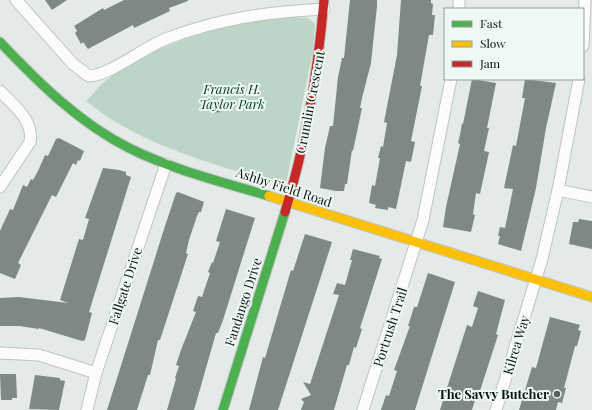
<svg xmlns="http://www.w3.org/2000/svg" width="592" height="410" font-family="'Playfair Display',serif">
  <rect width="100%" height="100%" fill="#e4eae7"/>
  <path fill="#bcd5c7" d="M 290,17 L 308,18 L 315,24 L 313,50 L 287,179 L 281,185 C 213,163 142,147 86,101 C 92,95 98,87 105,81 C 158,41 224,23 290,17 Z"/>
  <path fill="#7e8983" d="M 45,0 L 67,0 L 52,10 Z
    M 124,0 L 188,0 L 188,1 L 169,8 L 170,11 L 134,28 L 133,25 L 88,49 L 83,42 L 81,44 L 75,33 L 77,31 L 74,26 L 103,8 L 104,10 Z
    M 350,0 L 377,0 L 377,6 L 371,63 L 362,98 L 360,108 L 362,108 L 353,151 L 352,150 L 347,184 L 345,184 L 344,191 L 336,191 L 320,188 L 325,148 L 330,126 L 333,126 L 338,77 L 342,58 L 344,58 Z
    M 401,0 L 431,0 L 431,3 L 433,4 L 432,15 L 435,15 L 433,35 L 429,35 L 420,86 L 422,86 L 411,141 L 415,142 L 411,162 L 406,161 L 396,209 L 388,207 L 388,210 L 375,208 L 376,205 L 369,203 L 372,185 L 375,186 L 380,158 L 378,158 L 381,146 L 383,147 L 387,123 L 384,122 L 397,55 Z
    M 472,79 L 496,83 L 487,128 L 489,128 L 484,151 L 489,152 L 480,194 L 476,193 L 473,214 L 475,215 L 471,232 L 443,227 L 446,207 L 460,144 L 458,143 L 460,135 L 462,123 L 463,124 Z
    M 525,79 L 556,83 L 546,128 L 536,188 L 521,251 L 498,244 L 500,236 L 498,236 L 500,227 L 505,228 L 513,189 L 504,188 L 513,145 L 516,146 L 525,98 L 522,98 Z
    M211.5 107a5.5 5.5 0 1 1 11 0a5.5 5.5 0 1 1-11 0Z
    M 59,138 L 84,151 L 80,161 L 78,160 L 76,165 L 73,163 L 56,197 L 52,195 L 18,263 L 21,265 L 15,279 L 0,273 L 0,231 L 10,209 L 13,210 L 23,185 L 27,187 L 31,179 L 33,180 L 38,171 L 45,155 L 48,156 L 56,139 Z
    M 103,168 L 119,170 L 126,172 L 126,175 L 131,177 L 89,312 L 92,313 L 85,340 L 82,341 L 39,328 L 39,329 L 19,326 L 0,326 L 0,298 L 19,297 L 68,303 L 60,300 L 79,239 L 83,240 L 89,219 L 85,218 Z
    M 178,192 L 204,202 L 201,212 L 199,212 L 197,216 L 189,240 L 186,253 L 188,254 L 160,340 L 158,340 L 150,375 L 148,375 L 137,410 L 107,410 L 165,226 L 176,193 Z
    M 226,209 L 255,218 L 223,320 L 218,333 L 216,333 L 194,410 L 167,410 L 176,379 L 175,378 L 179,366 L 176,365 L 181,350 L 196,312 L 193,311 L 198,296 L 202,297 L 210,273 L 208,272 L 212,262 L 213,263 L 220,242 L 216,241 Z
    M 579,219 L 592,221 L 592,249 L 569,244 L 573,222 L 578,222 Z
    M 305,234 L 332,242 L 278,410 L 249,410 L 263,357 L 265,358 L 291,270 L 293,271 Z
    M 353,249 L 380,256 L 379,258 L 382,259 L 360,328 L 362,329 L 356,348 L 354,347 L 349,365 L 347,365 L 334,410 L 301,410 L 304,402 L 301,399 L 311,395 L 303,382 L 310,384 L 339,295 L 333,294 L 337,283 L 345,285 L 352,260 L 350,260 Z
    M 428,273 L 455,282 L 415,410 L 381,410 L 386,395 L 389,396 L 397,371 L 394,370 L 410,326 L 408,326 L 414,307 L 417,307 Z
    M 478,291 L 505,300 L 496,334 L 498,335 L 478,397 L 476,397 L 472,410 L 440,410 L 467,325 L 472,327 L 478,308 L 473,306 Z
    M 550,317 L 580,325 L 578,330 L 581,331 L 577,346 L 575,346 L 564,388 L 566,388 L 562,403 L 558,402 L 556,410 L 519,410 L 532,367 L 536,368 Z
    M 0,374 L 16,374 L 17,398 L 12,398 L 12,400 L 1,400 Z
    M 35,375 L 60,378 L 60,380 L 65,381 L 59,410 L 29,409 Z"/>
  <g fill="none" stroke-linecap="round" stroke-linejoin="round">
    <g stroke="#bfc4c1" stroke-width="13">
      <path id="street" d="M 16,0 L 73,64 L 89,76 C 109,76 146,46 168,38 C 222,18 268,12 324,9
        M 459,9 L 459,0
        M 583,46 L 585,0
        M 0,91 C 14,106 34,120 30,142 L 0,187
        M 558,190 L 592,197
        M 0,353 L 39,355 L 96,373
        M 87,410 L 96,373 L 166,164
        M 363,410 L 423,220 L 451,79
        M 496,410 L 542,259 L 558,190 L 579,79"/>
    </g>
    <g stroke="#bfc4c1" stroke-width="11">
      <path id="fast" d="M 0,42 C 38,82 79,123 129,148 C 173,170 222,182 269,196
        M 223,410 L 285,212"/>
    </g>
    <g stroke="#bfc4c1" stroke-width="11">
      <path id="slow" d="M 269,196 L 592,297"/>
    </g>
    <g stroke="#bfc4c1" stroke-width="11">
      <path id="jam" d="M 285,212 C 306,143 318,71 324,0"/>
    </g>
    <use href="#street" stroke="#fbfcfb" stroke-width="11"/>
    <use href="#fast" stroke="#4caf50" stroke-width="9"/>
    <use href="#slow" stroke="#ffc107" stroke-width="9"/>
    <use href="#jam" stroke="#c62828" stroke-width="9"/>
  </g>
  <circle fill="#595e5b" stroke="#eff9f3" stroke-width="1.5" cx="557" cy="394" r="4"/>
  <g text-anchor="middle" stroke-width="4" stroke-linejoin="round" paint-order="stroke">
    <g font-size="13" font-style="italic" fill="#003c24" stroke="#eff9f3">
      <text x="232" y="94">Francis H.<tspan x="232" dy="15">Taylor Park</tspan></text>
    </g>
    <g font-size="13" fill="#0e1210" stroke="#eff9f3">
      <text transform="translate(310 102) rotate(-79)" y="5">Crumlin Crescent</text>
      <text transform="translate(284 187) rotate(18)" y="5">Ashby Field Road</text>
      <text transform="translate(125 286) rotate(-72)" y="5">Fallgate Drive</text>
      <text transform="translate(243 302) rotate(-72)" y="5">Fandango Drive</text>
      <text transform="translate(390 327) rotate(-72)" y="5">Portrush Trail</text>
      <text transform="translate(516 345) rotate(-73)" y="5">Kilrea Way</text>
    </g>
    <g font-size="13" font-weight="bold" fill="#0e1210" stroke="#eff9f3" text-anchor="end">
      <text x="549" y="399">The Savvy Butcher</text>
    </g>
  </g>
  <rect x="444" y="8" width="140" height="72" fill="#eff9f3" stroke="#959d98"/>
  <rect x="452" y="21" width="20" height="6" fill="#4caf50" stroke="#959d98"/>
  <text x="480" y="28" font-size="12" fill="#0e1210">Fast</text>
  <rect x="452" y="41" width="20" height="6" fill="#ffc107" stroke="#959d98"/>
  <text x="480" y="48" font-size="12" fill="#0e1210">Slow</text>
  <rect x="452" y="61" width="20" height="6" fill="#c62828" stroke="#959d98"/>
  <text x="480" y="68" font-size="12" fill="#0e1210">Jam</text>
</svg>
